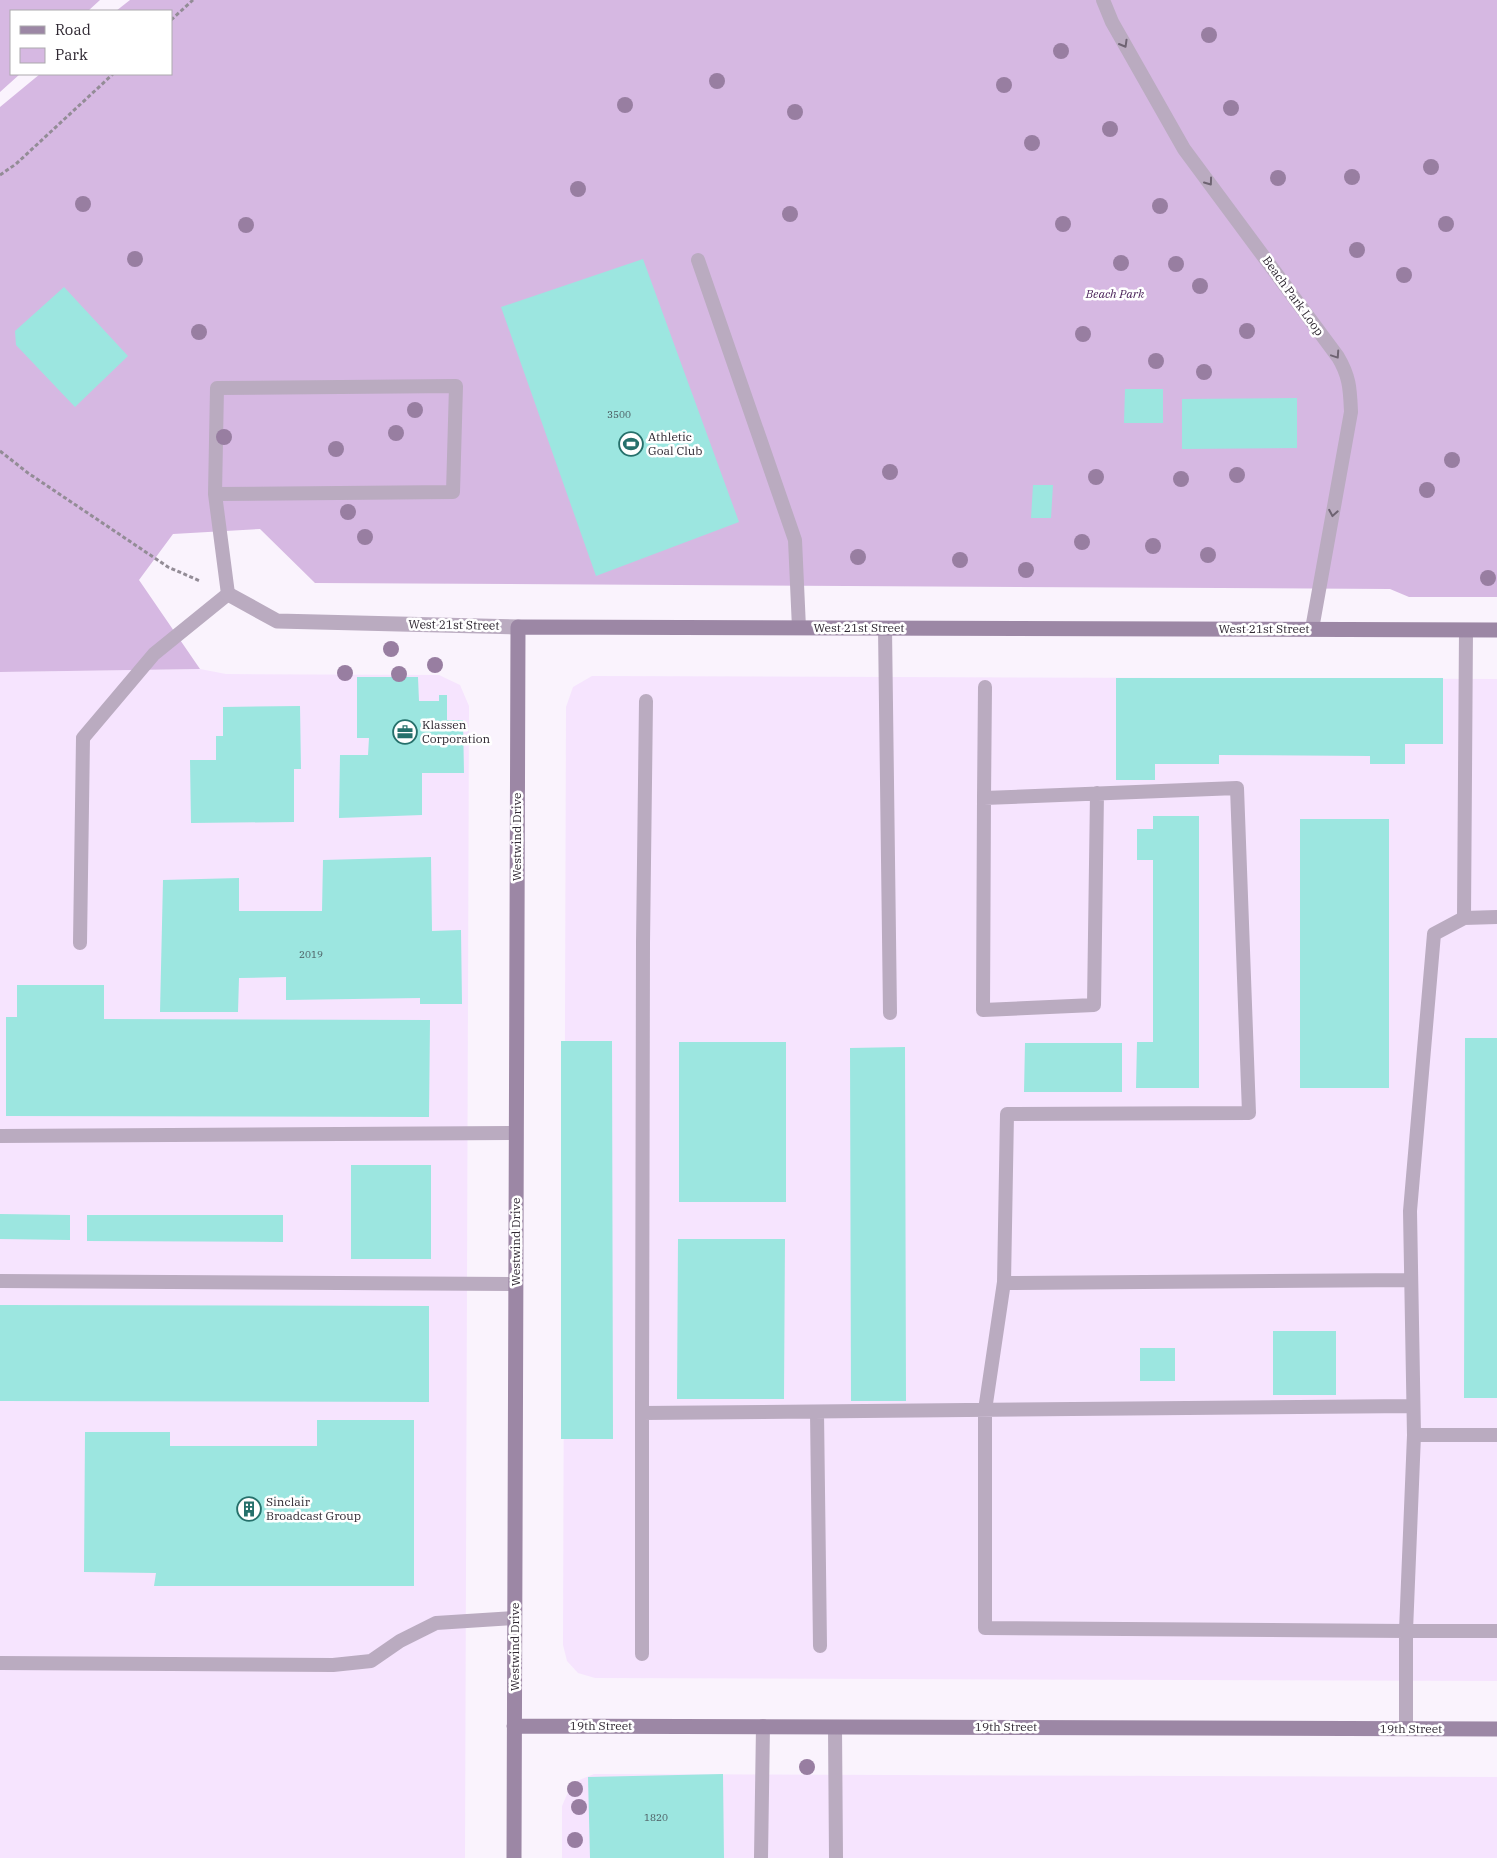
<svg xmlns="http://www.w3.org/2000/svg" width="1497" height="1858" font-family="'IBM Plex Serif',serif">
  <rect width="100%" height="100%" fill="#faf3fd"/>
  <path fill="#f6e4fe" d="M 200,669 L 226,674 L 439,675 L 460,685 L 469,706 L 465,1858 L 0,1858 L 0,672 Z
    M 592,676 L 1497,679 L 1497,1681 L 595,1678 L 578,1673 L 567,1661 L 563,1645 L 566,707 L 573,687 Z
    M 594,1774 L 1497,1777 L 1497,1858 L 562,1858 L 562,1806 L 572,1783 Z"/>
  <path fill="#d6b8e2" d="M 0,0 L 100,0 L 88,11 L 11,11 L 11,74 L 20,74 L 0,92 Z
    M 130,0 L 1497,0 L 1497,597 L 1409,597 L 1390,589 L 315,583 L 260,529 L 173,534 L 139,580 L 200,669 L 0,672 L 0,107 L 40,74 L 171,74 L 171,11 L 116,11 Z"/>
  <path fill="#9ce6e0" d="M 643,259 L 739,522 L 596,576 L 501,307 Z
    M 64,287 L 128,356 L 75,407 L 16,345 L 15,331 Z
    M 1125,389 L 1163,389 L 1163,423 L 1124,423 Z
    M 1297,398 L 1297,448 L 1182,449 L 1182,399 Z
    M 1033,485 L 1053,485 L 1051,518 L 1031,518 Z
    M 357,677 L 418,677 L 419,701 L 439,701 L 439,695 L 447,695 L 447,720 L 463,720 L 464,773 L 422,773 L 422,815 L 339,818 L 340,755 L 368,755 L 369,738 L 357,738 Z
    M 1116,678 L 1443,678 L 1443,744 L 1405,744 L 1405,764 L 1370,764 L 1370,756 L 1219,755 L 1219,764 L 1155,764 L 1155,780 L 1116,780 Z
    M 300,706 L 301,769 L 294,769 L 294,822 L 191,823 L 190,760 L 216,760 L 216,736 L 223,736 L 223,707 Z
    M 1153,816 L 1199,816 L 1199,1088 L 1136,1088 L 1137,1042 L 1153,1042 L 1153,860 L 1137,860 L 1137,829 L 1153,829 Z
    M 1300,819 L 1389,819 L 1389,1088 L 1300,1088 Z
    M 431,857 L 432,931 L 461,930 L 462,1004 L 420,1004 L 420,998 L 286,1000 L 286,977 L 239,978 L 238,1012 L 160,1012 L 163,880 L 239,878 L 239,911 L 322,911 L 323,860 Z
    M 17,985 L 104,985 L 104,1019 L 430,1020 L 429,1117 L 6,1116 L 6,1017 L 17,1017 Z
    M 1465,1038 L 1497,1038 L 1497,1398 L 1464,1398 Z
    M 561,1041 L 612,1041 L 613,1439 L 561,1439 Z
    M 679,1042 L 786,1042 L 786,1202 L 679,1202 Z
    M 1025,1043 L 1122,1043 L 1122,1092 L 1024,1092 Z
    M 905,1047 L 906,1401 L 851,1401 L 850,1048 Z
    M 351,1165 L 431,1165 L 431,1259 L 351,1259 Z
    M 0,1214 L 70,1215 L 70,1240 L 0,1239 Z
    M 87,1215 L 283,1215 L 283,1242 L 87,1241 Z
    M 678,1239 L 785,1239 L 784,1399 L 677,1399 Z
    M 0,1305 L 429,1306 L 429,1402 L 0,1401 Z
    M 1273,1331 L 1336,1331 L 1336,1395 L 1273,1395 Z
    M 1140,1348 L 1175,1348 L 1175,1381 L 1140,1381 Z
    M 317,1420 L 414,1420 L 414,1586 L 154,1586 L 156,1573 L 84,1572 L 85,1432 L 170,1432 L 170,1446 L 317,1446 Z
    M 723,1774 L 724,1858 L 590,1858 L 588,1777 Z"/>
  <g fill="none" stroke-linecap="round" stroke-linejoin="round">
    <path stroke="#938c96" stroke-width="3" stroke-dasharray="4 2.5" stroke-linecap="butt" d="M 171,20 L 193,0
      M 0,175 L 16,164 L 113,74
      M 0,451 L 28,473 L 168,567 L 200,581"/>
    <path stroke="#baabc0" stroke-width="14" d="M 1103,0 L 1112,22 L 1184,149 L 1338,357 C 1350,377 1350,390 1351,412 L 1312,629
      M 698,260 L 795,540 L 799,628
      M 885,628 L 890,1013
      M 985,687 L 984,798 L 1237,788 L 1249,1113 L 1007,1114 L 1004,1283 L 1411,1280
      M 984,798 L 983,1010 L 1094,1005 L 1097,793
      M 1497,917 L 1464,918 L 1434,934 L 1410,1211 L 1414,1435 L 1406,1631 L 1497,1631
      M 1464,918 L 1466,630
      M 80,943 L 83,738 L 154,654 L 228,594 L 215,494 L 217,388 L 456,386 L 453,492 L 215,494
      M 0,1136 L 516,1133
      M 0,1281 L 516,1284
      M 1004,1282 L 985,1410 L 985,1628 L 1406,1631 L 1406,1729
      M 817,1412 L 820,1646
      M 642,1413 L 643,943 L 646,701
      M 1414,1435 L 1497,1435
      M 642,1654 L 642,1413 L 1413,1406
      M 0,1663 L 333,1665 L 371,1661 L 400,1641 L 436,1623 L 515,1618
      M 835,1727 L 836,1858
      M 761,1858 L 763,1726"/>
    <path stroke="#baabc0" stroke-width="15" d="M 228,594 L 277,621 L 518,627"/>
    <path stroke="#9c87a5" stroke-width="15" d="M 514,1726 L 1497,1729
      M 514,1858 L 518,627 L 1497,630"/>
  </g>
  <g fill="#987ea1">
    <circle cx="1209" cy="35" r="8"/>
    <circle cx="1061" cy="51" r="8"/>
    <circle cx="717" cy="81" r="8"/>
    <circle cx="1004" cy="85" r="8"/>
    <circle cx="625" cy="105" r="8"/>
    <circle cx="1231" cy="108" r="8"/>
    <circle cx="795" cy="112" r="8"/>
    <circle cx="1110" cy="129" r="8"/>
    <circle cx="1032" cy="143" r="8"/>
    <circle cx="1431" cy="167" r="8"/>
    <circle cx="1352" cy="177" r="8"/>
    <circle cx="1278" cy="178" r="8"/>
    <circle cx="578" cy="189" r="8"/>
    <circle cx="83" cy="204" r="8"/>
    <circle cx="1160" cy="206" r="8"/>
    <circle cx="790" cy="214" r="8"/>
    <circle cx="1063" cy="224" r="8"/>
    <circle cx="1446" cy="224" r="8"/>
    <circle cx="246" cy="225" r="8"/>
    <circle cx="1357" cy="250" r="8"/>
    <circle cx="135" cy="259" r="8"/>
    <circle cx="1121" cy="263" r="8"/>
    <circle cx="1176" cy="264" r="8"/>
    <circle cx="1404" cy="275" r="8"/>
    <circle cx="1200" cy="286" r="8"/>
    <circle cx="1247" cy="331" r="8"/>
    <circle cx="199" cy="332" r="8"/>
    <circle cx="1083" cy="334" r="8"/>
    <circle cx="1156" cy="361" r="8"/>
    <circle cx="1204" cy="372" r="8"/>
    <circle cx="415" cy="410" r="8"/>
    <circle cx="396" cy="433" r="8"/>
    <circle cx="224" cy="437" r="8"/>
    <circle cx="336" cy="449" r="8"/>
    <circle cx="1452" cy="460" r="8"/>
    <circle cx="890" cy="472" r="8"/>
    <circle cx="1237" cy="475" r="8"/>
    <circle cx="1096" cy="477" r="8"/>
    <circle cx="1181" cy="479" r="8"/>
    <circle cx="1427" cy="490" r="8"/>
    <circle cx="348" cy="512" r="8"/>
    <circle cx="365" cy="537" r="8"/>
    <circle cx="1082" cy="542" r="8"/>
    <circle cx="1153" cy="546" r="8"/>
    <circle cx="1208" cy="555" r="8"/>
    <circle cx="858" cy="557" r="8"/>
    <circle cx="960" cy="560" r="8"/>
    <circle cx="1026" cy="570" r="8"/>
    <circle cx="1488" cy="578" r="8"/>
    <circle cx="391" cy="649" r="8"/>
    <circle cx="435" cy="665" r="8"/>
    <circle cx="345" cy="673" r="8"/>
    <circle cx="399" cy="674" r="8"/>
    <circle cx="807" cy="1767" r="8"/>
    <circle cx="575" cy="1789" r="8"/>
    <circle cx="579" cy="1807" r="8"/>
    <circle cx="575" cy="1840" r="8"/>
  </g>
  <defs><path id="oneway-chevron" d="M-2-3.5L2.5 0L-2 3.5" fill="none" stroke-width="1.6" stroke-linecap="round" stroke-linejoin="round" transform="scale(1.25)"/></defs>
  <g stroke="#6e6372">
    <use href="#oneway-chevron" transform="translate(1124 44) rotate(60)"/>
    <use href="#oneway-chevron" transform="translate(1209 182) rotate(54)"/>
    <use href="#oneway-chevron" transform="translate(1336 355) rotate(56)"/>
    <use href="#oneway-chevron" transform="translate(1333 513) rotate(100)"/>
  </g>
  <defs>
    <g id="stadium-ring" transform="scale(1.25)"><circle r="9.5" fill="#fff" stroke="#26706b" stroke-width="1.5"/><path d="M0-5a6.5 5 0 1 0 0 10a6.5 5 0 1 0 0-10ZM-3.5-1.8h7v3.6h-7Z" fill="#26706b"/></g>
    <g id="office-ring" transform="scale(1.25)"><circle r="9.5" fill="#fff" stroke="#26706b" stroke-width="1.5"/><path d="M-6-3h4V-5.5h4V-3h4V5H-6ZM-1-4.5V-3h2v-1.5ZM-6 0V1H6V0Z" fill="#26706b"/></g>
    <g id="building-ring" transform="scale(1.25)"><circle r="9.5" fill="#fff" stroke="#26706b" stroke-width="1.5"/><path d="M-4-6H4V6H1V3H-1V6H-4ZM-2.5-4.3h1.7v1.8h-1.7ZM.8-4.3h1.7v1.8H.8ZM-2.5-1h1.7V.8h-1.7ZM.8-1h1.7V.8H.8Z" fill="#26706b"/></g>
  </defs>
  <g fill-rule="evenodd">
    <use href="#stadium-ring" x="631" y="444"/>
    <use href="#office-ring" x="405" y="732"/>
    <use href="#building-ring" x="249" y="1509"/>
  </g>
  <g text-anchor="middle" stroke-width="5" stroke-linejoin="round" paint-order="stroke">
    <g font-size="10" fill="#4a585e">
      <text x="619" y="418">3500</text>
      <text x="311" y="958">2019</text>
      <text x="656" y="1821">1820</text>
    </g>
    <g font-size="12" font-style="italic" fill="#471e56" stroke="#fff">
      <text x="1115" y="298">Beach Park</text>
    </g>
    <g font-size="12" fill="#2f2832" stroke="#fff">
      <text transform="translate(1293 296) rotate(54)" y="4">Beach Park Loop</text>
      <text transform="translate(454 625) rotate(1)" y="4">West 21st Street</text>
      <text x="859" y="632">West 21st Street</text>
      <text x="1264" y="633">West 21st Street</text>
      <text transform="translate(517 837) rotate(-90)" y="4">Westwind Drive</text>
      <text transform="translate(516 1242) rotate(-90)" y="4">Westwind Drive</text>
      <text transform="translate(515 1647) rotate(-90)" y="4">Westwind Drive</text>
      <text x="601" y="1730">19th Street</text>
      <text x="1006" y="1731">19th Street</text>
      <text x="1411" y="1733">19th Street</text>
    </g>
    <g font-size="12" fill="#2f2832" stroke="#fff" text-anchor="start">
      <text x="648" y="441">Athletic<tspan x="648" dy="14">Goal Club</tspan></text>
      <text x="422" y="729">Klassen<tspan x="422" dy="14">Corporation</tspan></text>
      <text x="266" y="1506">Sinclair<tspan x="266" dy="14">Broadcast Group</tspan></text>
    </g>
  </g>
  <rect x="10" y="10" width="162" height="65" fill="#ffffff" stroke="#aca9ad"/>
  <rect x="20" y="26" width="25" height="8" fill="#9c87a5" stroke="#aca9ad"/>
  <text x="55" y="35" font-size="15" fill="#2f2832">Road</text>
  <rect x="20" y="48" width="25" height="15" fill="#d6b8e2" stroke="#aca9ad"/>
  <text x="55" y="60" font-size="15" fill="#2f2832">Park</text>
</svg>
